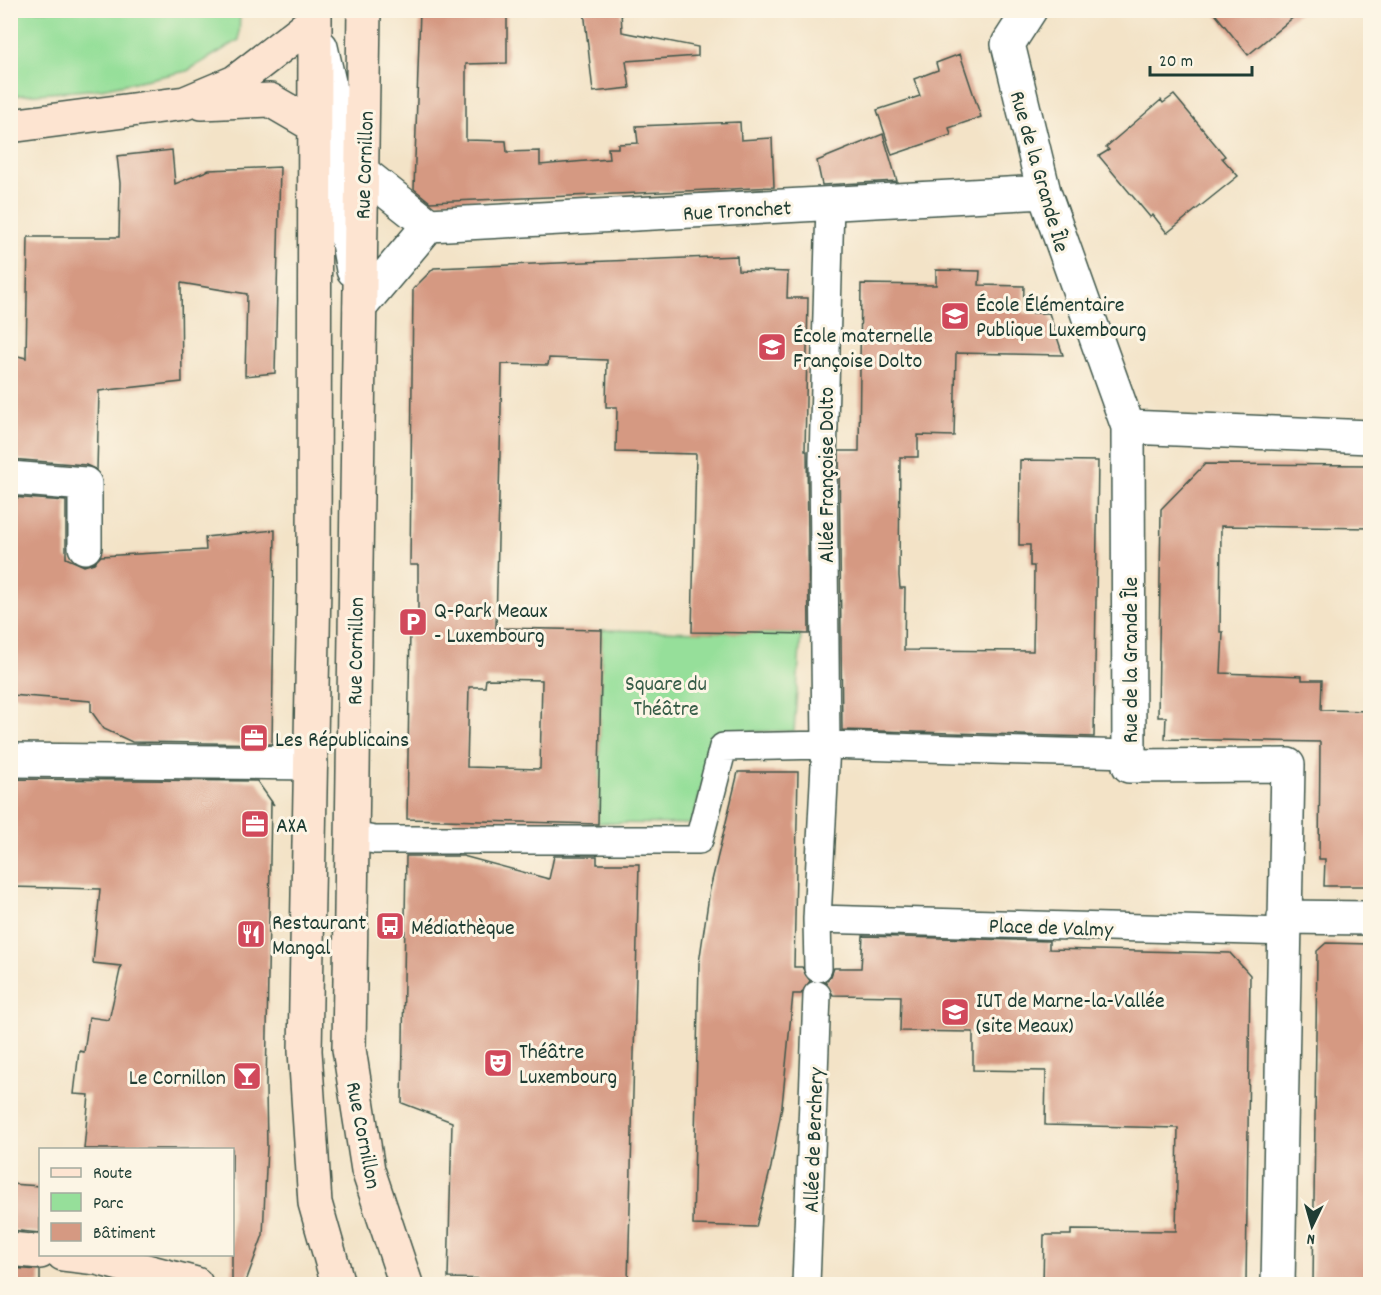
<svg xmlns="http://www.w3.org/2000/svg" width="1381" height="1295" font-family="Dekko,sans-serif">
  <rect width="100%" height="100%" fill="#fcf5e5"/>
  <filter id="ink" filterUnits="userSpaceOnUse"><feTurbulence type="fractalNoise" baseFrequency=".0167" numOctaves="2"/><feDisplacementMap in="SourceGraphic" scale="12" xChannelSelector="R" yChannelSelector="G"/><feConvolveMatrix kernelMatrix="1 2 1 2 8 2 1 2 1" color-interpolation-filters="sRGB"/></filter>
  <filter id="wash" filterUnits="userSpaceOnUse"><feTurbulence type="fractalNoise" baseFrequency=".008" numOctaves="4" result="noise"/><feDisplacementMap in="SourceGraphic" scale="24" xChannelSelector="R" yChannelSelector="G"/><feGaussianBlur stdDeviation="1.35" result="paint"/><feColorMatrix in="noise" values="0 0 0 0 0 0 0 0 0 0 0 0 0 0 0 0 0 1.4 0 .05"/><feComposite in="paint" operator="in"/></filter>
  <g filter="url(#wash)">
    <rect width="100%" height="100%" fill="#f3e3c7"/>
    <path fill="#96df9a" stroke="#5a8e67" stroke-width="1.5" d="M 11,10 L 240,11 L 239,40 L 187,71 L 101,89 L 11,96 Z
      M 602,630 L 801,634 L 794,731 L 717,732 L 692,824 L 598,823 Z"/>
    <g id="blocks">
      <path fill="#d59982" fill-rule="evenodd" d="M 420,10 L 507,10 L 507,63 L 466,64 L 466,140 L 506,141 L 507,152 L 540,151 L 540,165 L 609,159 L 608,148 L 618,148 L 618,144 L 638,143 L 636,126 L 740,122 L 741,140 L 772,138 L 774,187 L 430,202 L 414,189 Z
        M 584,10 L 621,10 L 622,32 L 698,47 L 698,56 L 626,61 L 630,88 L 593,92 Z
        M 1212,10 L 1302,10 L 1248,55 Z
        M 960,54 L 981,117 L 949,128 L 951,135 L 892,155 L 877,110 L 920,96 L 914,79 L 938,70 L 936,63 Z
        M 1174,95 L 1225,156 L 1222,158 L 1238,176 L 1167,233 L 1153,215 L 1150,217 L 1099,156 L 1109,150 L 1106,147 L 1161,100 L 1163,103 Z
        M 883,134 L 897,181 L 822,185 L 817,161 Z
        M 172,150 L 175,184 L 209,170 L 280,167 L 275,373 L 245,376 L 247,294 L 181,283 L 182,382 L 99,391 L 97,470 L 86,465 L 10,459 L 14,387 L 10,387 L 10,354 L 26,358 L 28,237 L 119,237 L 120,183 L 117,156 Z
        M 737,256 L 738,270 L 788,272 L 787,298 L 808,298 L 805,451 L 807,451 L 809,634 L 692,632 L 696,454 L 616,452 L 617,407 L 606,407 L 607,360 L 549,358 L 548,365 L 502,364 L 496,628 L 602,630 L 598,824 L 407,819 L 410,627 L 418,627 L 418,565 L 410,565 L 413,289 L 434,268 ZM 486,679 L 542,680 L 540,769 L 467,767 L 469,687 L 485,687 Z
        M 936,270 L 980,271 L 979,285 L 1024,286 L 1023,313 L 1049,313 L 1063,355 L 956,353 L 954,436 L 918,435 L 918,457 L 900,457 L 899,576 L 900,588 L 905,588 L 904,650 L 1033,651 L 1034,566 L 1030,566 L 1030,545 L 1019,545 L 1020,460 L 1098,461 L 1094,737 L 842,730 L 839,451 L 859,451 L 861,284 L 936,285 Z
        M 1205,464 L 1371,465 L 1371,528 L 1221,526 L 1220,632 L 1223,632 L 1221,673 L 1302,676 L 1302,680 L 1322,680 L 1321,710 L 1371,711 L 1371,886 L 1324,886 L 1325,859 L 1319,859 L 1320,742 L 1165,739 L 1166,717 L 1158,717 L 1161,509 Z
        M 10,497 L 66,501 L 66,558 L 84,566 L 94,563 L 101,556 L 206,550 L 205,537 L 275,530 L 272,744 L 132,742 L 104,729 L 91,711 L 91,701 L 10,695 Z
        M 738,772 L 798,772 L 794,967 L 802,967 L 810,981 L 801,994 L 793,994 L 782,1106 L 771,1167 L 756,1227 L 693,1225 L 699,963 L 710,889 Z
        M 10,779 L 257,781 L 274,805 L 271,803 L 266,1089 L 267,1147 L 263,1235 L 245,1284 L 232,1284 L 232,1149 L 84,1149 L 89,1095 L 74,1094 L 79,1051 L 84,1052 L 89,1017 L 109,1020 L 121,966 L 93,963 L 100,889 L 10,887 Z
        M 406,856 L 463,856 L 549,879 L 554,856 L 597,856 L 597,864 L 639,864 L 628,1282 L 448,1278 L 452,1122 L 402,1103 Z
        M 863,936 L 1049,941 L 1049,949 L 1230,953 L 1250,975 L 1246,1284 L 1043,1284 L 1044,1235 L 1071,1235 L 1071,1230 L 1176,1231 L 1178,1128 L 1045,1125 L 1046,1071 L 973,1070 L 973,1032 L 900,1031 L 901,996 L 833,995 L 825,982 L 831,976 L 834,968 L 861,968 Z
        M 1326,943 L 1371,944 L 1371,1284 L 1313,1284 L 1317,951 Z
        M 10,1184 L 40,1186 L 40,1233 L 10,1230 Z
        M 10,1268 L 40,1270 L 40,1284 L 10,1284 Z"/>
    </g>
  </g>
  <g filter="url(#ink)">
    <use href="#blocks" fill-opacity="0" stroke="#3f564a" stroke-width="1.5"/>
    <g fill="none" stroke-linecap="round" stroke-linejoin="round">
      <g stroke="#3f564a" stroke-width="30">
        <path id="pedestrian" d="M 352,836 L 375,840 L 699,840 L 723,747 L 826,745 L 1129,754
          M 817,919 L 1284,932
          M 818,968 L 817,919 L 826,745 L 823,460 L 830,204
          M 806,1284 L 817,995"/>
      </g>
      <g stroke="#3f564a" stroke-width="36">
        <path id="minor" d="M 1030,10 L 1008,44 L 1044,192 L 1128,427 L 1129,766 L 1288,765 L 1278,1284
          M 321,47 L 338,122 L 361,171 L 429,225
          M 314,127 L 333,162 L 353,270
          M 429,225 L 1044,192
          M 360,307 L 429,225
          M 1128,427 L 1370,437
          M 10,478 L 85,484 L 85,547
          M 10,760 L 311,763
          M 1284,917 L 1370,918"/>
      </g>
      <g stroke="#3f564a" stroke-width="36">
        <path id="secondary" d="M 315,10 L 314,584 L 305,1051 L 315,1203 L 338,1284
          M 364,10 L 349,1049 L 368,1170 L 406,1284
          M 202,103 L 270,100 L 313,125
          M 10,126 L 185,103 L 235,82 L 315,20
          M 10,1249 L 40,1252
          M 63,1254 L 97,1258 L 196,1284"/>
      </g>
      <use href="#pedestrian" stroke="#fff" stroke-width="27"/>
      <use href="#minor" stroke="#fff" stroke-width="33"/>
      <use href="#secondary" stroke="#fde4d1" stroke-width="33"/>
    </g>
  </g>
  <defs>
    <g id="school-square" transform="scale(1.5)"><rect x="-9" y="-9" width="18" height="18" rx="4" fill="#d1495b" stroke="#fcf5e5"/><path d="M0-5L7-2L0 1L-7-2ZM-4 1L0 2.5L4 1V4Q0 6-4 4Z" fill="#fff"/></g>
    <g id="parking-square" transform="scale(1.5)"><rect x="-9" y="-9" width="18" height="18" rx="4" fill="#d1495b" stroke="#fcf5e5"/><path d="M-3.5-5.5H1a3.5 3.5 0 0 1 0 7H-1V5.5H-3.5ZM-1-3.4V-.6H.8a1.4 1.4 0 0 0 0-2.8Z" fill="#fff"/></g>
    <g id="office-square" transform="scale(1.5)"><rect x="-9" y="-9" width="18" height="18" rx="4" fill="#d1495b" stroke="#fcf5e5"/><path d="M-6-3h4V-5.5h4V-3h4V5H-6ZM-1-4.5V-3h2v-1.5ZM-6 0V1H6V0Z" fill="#fff"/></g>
    <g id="bus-square" transform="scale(1.5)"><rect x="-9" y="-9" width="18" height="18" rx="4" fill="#d1495b" stroke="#fcf5e5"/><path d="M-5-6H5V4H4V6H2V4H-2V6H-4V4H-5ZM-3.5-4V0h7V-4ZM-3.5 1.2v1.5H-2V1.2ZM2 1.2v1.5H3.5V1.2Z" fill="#fff"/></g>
    <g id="restaurant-square" transform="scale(1.5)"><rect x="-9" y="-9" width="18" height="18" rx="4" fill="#d1495b" stroke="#fcf5e5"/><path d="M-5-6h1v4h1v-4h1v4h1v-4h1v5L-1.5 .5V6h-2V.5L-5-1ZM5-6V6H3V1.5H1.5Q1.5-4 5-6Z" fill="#fff"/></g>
    <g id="university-square" transform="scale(1.5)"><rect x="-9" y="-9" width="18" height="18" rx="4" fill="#d1495b" stroke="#fcf5e5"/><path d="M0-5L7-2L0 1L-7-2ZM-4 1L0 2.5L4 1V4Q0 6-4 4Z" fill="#fff"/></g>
    <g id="theatre-square" transform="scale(1.5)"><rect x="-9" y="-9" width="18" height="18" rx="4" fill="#d1495b" stroke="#fcf5e5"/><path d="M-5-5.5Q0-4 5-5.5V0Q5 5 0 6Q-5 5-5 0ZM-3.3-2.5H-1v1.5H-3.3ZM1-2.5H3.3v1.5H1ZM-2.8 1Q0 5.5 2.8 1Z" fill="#fff"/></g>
    <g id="bar-square" transform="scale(1.5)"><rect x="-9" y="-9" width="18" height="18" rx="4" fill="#d1495b" stroke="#fcf5e5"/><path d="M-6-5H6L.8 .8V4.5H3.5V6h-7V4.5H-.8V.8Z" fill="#fff"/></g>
  </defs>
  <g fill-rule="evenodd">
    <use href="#school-square" x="955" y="316"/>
    <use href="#school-square" x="772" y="347"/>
    <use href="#parking-square" x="413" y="622"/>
    <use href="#office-square" x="254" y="738"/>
    <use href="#office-square" x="255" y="824"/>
    <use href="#bus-square" x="390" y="926"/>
    <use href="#restaurant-square" x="251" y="934"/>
    <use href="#university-square" x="955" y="1012"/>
    <use href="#theatre-square" x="498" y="1063"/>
    <use href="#bar-square" x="247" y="1076"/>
  </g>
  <g text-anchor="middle" stroke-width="6" stroke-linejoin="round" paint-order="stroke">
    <g font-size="22" fill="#1f3d34" stroke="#fcf5e5">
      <text transform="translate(363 165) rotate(-88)" y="8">Rue Cornillon</text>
      <text transform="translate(1041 171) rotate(74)" y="8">Rue de la Grande Île</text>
      <text transform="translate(737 209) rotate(-3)" y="8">Rue Tronchet</text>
      <text transform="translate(825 475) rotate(-90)" y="8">Allée Françoise Dolto</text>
      <text transform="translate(354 651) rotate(-89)" y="8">Rue Cornillon</text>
      <text transform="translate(1129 660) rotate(-90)" y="8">Rue de la Grande Île</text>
      <text transform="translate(1051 926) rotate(2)" y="8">Place de Valmy</text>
      <text transform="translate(365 1135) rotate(79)" y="8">Rue Cornillon</text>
      <text transform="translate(812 1140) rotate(-88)" y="8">Allée de Berchery</text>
    </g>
    <g font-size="22" fill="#1f3d34" stroke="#fcf5e5" text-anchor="start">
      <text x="976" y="311">École Élémentaire<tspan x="976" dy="25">Publique Luxembourg</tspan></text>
      <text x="793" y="342">École maternelle<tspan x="793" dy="25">Françoise Dolto</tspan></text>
      <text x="434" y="617">Q-Park Meaux<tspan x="434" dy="25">- Luxembourg</tspan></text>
      <text x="275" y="746">Les Républicains</text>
      <text x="276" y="832">AXA</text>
      <text x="272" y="929">Restaurant<tspan x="272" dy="25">Mangal</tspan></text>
      <text x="411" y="934">Médiathèque</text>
      <text x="976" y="1007">IUT de Marne-la-Vallée<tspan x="976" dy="25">(site Meaux)</tspan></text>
      <text x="519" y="1058">Théâtre<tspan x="519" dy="25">Luxembourg</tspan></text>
      <text x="226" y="1084" text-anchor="end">Le Cornillon</text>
    </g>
    <g font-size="22" fill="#375d48" stroke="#fcf5e5">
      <text x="666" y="690">Square du<tspan x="666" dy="25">Théâtre</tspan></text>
    </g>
  </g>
  <rect width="1381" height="1295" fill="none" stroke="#fcf5e5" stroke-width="36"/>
  <rect x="39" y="1148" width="195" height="108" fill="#fcf5e5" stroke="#a4ab9e" stroke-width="1.5"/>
  <rect x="51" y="1168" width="30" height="9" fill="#fde4d1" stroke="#a4ab9e" stroke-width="1.5"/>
  <text x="93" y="1178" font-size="18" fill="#1f3d34">Route</text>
  <rect x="51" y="1193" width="30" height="18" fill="#96df9a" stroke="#a4ab9e" stroke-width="1.5"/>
  <text x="93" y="1208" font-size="18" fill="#1f3d34">Parc</text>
  <rect x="51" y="1223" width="30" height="18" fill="#d59982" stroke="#a4ab9e" stroke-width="1.5"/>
  <text x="93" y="1238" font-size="18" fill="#1f3d34">Bâtiment</text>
  <g transform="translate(1312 1226) rotate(185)" stroke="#fcf5e5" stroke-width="4.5" paint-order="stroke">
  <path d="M0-4.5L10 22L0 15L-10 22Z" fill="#1f3d34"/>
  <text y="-9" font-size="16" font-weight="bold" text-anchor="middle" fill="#1f3d34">N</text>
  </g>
  <path d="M1150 66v9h102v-9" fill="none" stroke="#1f3d34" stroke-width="3"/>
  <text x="1159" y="66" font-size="18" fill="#1f3d34" stroke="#fcf5e5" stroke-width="4.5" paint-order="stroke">20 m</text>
</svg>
